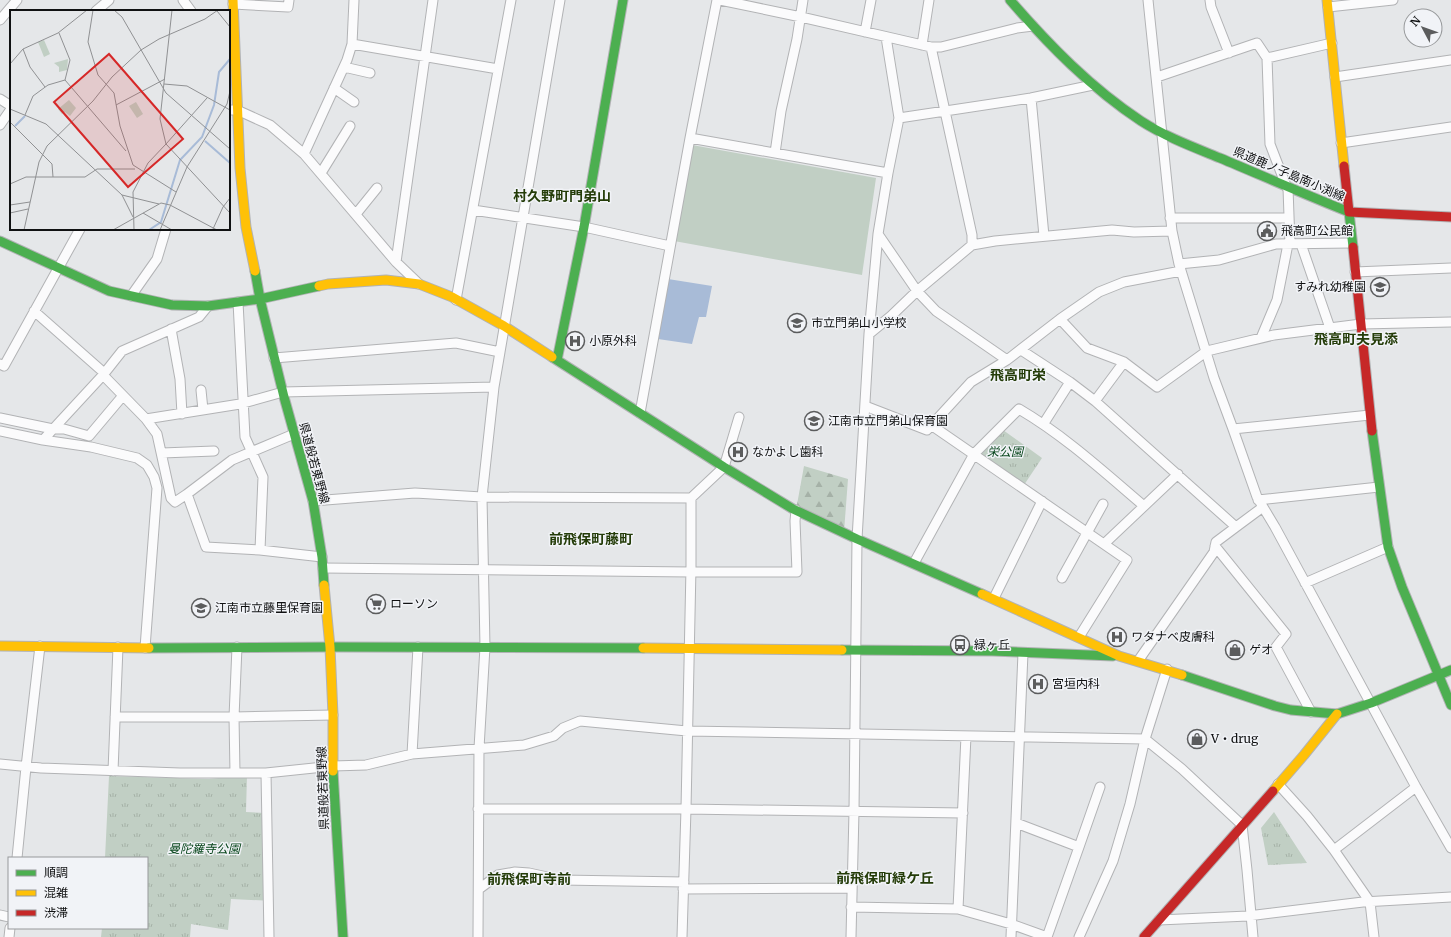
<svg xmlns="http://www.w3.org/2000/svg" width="1451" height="937" font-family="Merriweather,'Noto Sans JP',serif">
  <defs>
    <pattern id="forest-firs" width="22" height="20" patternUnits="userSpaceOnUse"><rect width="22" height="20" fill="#c1cfc4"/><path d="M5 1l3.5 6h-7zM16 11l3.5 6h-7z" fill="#a5b1a7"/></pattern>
    <pattern id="park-tufts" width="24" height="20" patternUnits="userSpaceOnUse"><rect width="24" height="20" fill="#c1cfc4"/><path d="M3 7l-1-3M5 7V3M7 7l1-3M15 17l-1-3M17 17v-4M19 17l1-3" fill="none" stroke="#a5b1a7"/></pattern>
  </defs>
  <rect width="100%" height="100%" fill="#e5e7e9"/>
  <path fill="#c1cfc4" d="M 692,145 L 876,178 L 862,275 L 674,241 Z"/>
  <path fill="url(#forest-firs)" d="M 804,466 L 848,479 L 844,532 L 796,510 Z"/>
  <path fill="url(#park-tufts)" d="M 1003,430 L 1042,458 L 1024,485 L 979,455 Z
    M 247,775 L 246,812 L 267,813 L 273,901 L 231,899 L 228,930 L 191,924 L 190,937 L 101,937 L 102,928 L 147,928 L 147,858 L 105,858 L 109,776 L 209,779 Z
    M 1274,812 L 1307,863 L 1268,865 L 1261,828 Z"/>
  <path fill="#a8bbd7" d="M 668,279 L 712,286 L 706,317 L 699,317 L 692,344 L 658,339 Z"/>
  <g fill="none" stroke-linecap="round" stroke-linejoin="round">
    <g stroke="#b2b3b5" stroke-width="11">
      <path id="street" d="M 183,0 L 191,11
        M 720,0 L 801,17 L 931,47 L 941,47 L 1017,28 L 1033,26
        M 1148,0 L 1172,231 L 1179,264 L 1214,378 L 1233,429 L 1257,497 L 1275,527 L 1416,787 L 1451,848
        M 1210,0 L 1211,7 L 1229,53
        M 233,4 L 288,7 L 289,0
        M 1328,7 L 1393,0
        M 96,11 L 109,0
        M 0,20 L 17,0
        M 865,32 L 871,0
        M 886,37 L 899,118 L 888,173
        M 352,44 L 498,69
        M 922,45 L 929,0
        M 931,47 L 972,235 L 972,245
        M 1267,58 L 1270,144 L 1287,188
        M 344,67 L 370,73
        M 1157,77 L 1257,43 L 1267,58 L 1332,43
        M 1335,77 L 1451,60
        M 334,88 L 354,102
        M 1031,98 L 1044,236
        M 0,99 L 11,106
        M 229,110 L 237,110 L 270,125 L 304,154 L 396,262 L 419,284
        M 899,118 L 1031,98 L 1093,85
        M 0,125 L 11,109
        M 690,138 L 888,173 L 878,234 L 869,334 L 857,539 L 854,811 L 851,937
        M 1341,143 L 1451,127
        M 775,153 L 781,111 L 797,39 L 803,0
        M 304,154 L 347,60 L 352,44 L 354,0
        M 321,173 L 350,126
        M 1288,188 L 1290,244
        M 473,210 L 584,227 L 670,246
        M 356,214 L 377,188
        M 1170,218 L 1289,218
        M 878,234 L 917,291 L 936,311 L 1007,360
        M 1301,244 L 1330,328
        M 396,262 L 433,0
        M 1179,264 L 1219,260 L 1276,244 L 1351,243
        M 1355,272 L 1451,268
        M 131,296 L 157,259 L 166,229
        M 456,300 L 511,0
        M 238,302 L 245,437 L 263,477 L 260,550
        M 34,311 L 102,371
        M 1060,319 L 1087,348 L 1124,362 L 1157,387 L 1207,351 L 1274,335 L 1361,324 L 1451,322
        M 171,329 L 180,379 L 182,414
        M 869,334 L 891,316 L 917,291 L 972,245 L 995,241 L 1112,230 L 1134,232 L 1172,231
        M 1261,338 L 1277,300 L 1288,244
        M 1021,350 L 1070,382 L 1095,401 L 1236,527 L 1263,507
        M 274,358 L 456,343 L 500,352
        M 0,364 L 4,366 L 80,229
        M 103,375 L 146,419 L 240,404 L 283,392 L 494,387
        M 201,390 L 203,410
        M 1095,401 L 1124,362
        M 865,406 L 927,430 L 971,382 L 1007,360 L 1060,319 L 1099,292 L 1124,282 L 1181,271
        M 640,413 L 690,138 L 717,0
        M 0,418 L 53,429 L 64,429 L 89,436 L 121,398
        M 146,419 L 157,434 L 171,498 L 175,502 L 187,494
        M 1044,423 L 1070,382
        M 931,425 L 1127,560 L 1079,637
        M 1233,429 L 1370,415
        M 0,431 L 43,440 L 91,447 L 137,458 L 147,465 L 154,477 L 157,488 L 145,648
        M 294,434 L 232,460 L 187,494 L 206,547 L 260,550 L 322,557
        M 43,440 L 103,375 L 122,351 L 199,317 L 208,306
        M 162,453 L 214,451
        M 1258,500 L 1379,487
        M 313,501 L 415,493 L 482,497 L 691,498 L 724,467 L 739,417
        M 1104,544 L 1178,474
        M 1215,546 L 1286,634 L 1276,647 L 1311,712
        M 914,563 L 974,454 L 1019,409 C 1065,436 1104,472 1144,506
        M 323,568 L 691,572 L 797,572 L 795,521 L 796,510
        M 1062,578 L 1103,504
        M 1305,583 L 1388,547
        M 994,598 L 1042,501
        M 1138,661 L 1214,552 L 1216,542 L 1236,527
        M 115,717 L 234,717 L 333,715
        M 412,754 L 418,647
        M 0,764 L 41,768 L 180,773 L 266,773 L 333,766 L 366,765 L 412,754 L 524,745 L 554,736 L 563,728 L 580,721 L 687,731 L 1145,739 L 1182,769 L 1242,825 L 1247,870 L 1253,937
        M 113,771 L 118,647
        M 235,773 L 234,717 L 237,647
        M 266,773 L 269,937
        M 1278,784 L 1307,816 L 1334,850 L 1370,902 L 1374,937
        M 478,809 L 686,809 L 963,813
        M 1016,823 L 1079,847 L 1047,937
        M 1079,847 L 1100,787
        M 1334,850 L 1416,787
        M 17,858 L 26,767 L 40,646
        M 479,889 L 498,875 L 515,872 L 529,873 L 561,880 L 684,882
        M 683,889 L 852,888
        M 851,907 L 958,909 L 1011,924 L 1047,937
        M 958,909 L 966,736
        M 0,915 L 9,917
        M 1159,920 L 1248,916 L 1363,902 L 1451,897
        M 9,937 L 10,928
        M 478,937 L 479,748 L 485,647 L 482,497 L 494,387 L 500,352 L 560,0
        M 682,937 L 686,809 L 691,567 L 691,498
        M 1011,937 L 1023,653
        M 1079,937 L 1113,861 L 1130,804 L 1145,739 L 1167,669"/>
    </g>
    <g stroke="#b2b3b5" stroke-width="11">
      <path id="fast" d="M 1010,0 C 1049,45 1091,88 1141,121 C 1166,137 1193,147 1220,158 C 1263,176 1306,195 1349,212 L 1353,247
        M 0,241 L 109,291 L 172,305 L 208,306 L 260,299 L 319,286
        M 255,271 L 260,299 L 284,397 L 313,501 L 322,557 L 324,585
        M 552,357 L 724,467 L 793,509 L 857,539 L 982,594
        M 557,360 L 584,227 L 623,0
        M 1372,431 L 1388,547 L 1402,587 L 1451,705
        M 149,648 L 330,647 L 643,648
        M 842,650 L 992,651 L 1113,656
        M 1182,675 L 1275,706 L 1291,710 L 1337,714 L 1371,703 L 1451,670
        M 333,771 L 343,937"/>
    </g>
    <g stroke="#b2b3b5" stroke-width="11">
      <path id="slow" d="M 233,0 L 240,168 L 246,227 L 255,271
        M 1327,0 L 1344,166
        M 319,286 L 328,284 L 386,280 L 419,284 L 452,297 L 504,326 L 552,357
        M 324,585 L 330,647 L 333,715 L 333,771
        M 982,594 L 1119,656 L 1182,675
        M 0,646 L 149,648
        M 643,648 L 842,650
        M 1273,791 L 1304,755 L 1337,714"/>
    </g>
    <g stroke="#b2b3b5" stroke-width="11">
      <path id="jam" d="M 1344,166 L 1349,212 L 1451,217
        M 1353,247 L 1372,431
        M 1144,937 L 1273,791"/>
    </g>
    <use href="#street" stroke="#fbfbfc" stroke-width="9"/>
    <use href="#fast" stroke="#4caf50" stroke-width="9"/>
    <use href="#slow" stroke="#ffc107" stroke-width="9"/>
    <use href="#jam" stroke="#c62828" stroke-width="9"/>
  </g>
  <defs>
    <g id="civic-ring" transform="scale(1)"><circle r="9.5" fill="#f1f3f7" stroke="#5b5c5d" stroke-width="1.5"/><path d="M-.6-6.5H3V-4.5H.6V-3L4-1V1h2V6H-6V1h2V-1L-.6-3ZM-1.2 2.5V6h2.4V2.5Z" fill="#5b5c5d"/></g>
    <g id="school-ring" transform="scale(1)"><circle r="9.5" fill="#f1f3f7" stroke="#5b5c5d" stroke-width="1.5"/><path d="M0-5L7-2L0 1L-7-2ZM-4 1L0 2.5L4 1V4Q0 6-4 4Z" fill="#5b5c5d"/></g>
    <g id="hospital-ring" transform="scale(1)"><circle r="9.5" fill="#f1f3f7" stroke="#5b5c5d" stroke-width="1.5"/><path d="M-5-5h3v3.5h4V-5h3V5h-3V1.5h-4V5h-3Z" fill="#5b5c5d"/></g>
    <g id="supermarket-ring" transform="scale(1)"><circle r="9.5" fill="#f1f3f7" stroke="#5b5c5d" stroke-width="1.5"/><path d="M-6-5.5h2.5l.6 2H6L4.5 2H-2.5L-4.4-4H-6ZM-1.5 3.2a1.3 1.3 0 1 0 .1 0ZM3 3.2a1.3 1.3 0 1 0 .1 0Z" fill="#5b5c5d"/></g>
    <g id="bus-ring" transform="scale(1)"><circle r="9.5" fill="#f1f3f7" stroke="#5b5c5d" stroke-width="1.5"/><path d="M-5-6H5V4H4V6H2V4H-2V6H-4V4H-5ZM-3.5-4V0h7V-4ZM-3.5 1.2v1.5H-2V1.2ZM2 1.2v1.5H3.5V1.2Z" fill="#5b5c5d"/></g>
    <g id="shop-ring" transform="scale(1)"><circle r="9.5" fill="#f1f3f7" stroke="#5b5c5d" stroke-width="1.5"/><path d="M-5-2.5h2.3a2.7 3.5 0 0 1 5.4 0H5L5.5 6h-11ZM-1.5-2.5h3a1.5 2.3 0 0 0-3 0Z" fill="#5b5c5d"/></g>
  </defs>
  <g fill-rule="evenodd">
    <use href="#civic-ring" x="1267" y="231"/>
    <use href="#school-ring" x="1380" y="287"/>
    <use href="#school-ring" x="797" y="323"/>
    <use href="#hospital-ring" x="575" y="341"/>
    <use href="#school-ring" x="814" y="421"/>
    <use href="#hospital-ring" x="738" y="452"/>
    <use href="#supermarket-ring" x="376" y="604"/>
    <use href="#school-ring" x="201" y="608"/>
    <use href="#hospital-ring" x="1117" y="637"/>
    <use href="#bus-ring" x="960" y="645"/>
    <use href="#shop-ring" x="1235" y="650"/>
    <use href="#hospital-ring" x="1038" y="684"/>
    <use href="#shop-ring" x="1197" y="739"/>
  </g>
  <g text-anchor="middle" stroke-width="3" stroke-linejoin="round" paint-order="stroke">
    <g font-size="12" fill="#101112" stroke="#f1f3f7">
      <text transform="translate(1289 174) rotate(23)" y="4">県道鹿ノ子島南小渕線</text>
      <text transform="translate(314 463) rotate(75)" y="4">県道般若東野線</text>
      <text transform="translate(323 788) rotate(-92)" y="4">県道般若東野線</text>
    </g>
    <g font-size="12" fill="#101112" stroke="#f1f3f7" text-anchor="start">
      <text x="1281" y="235">飛高町公民館</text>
      <text x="1366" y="291" text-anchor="end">すみれ幼稚園</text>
      <text x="811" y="327">市立門弟山小学校</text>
      <text x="589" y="345">小原外科</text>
      <text x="828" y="425">江南市立門弟山保育園</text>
      <text x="752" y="456">なかよし歯科</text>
      <text x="390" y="608">ローソン</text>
      <text x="215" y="612">江南市立藤里保育園</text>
      <text x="1131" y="641">ワタナベ皮膚科</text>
      <text x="974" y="649">緑ヶ丘</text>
      <text x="1249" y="654">ゲオ</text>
      <text x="1052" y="688">宮垣内科</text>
      <text x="1211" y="743">V・drug</text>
    </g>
    <g font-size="12" font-style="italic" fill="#06451a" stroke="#f1f3f7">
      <text x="1005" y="456">栄公園</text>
      <text x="204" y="853">曼陀羅寺公園</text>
    </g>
    <g font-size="14" font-weight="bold" fill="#243c09" stroke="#f1f3f7">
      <text x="562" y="201">村久野町門弟山</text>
      <text x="1356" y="344">飛高町夫見添</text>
      <text x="1018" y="380">飛高町栄</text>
      <text x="591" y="544">前飛保町藤町</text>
      <text x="885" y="883">前飛保町緑ケ丘</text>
      <text x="529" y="884">前飛保町寺前</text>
    </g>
  </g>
  <g transform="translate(10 10)">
    <rect width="220" height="220" fill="#e5e7e9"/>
    <path d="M 126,92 L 133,104 L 127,108 L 119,96 Z" fill="#c1cfc4"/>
    <path d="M 58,49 L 57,60 L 49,62 L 49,57 L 44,53 Z" fill="#c1cfc4"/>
    <path d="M 34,30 L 40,44 L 34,47 L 28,32 ZM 59,90 L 66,98 L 60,106 L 55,102 L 52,104 L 48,99 Z" fill="#c1cfc4"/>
    <path fill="none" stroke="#a8bbd7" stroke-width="2" d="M 5,116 L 15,106M 195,131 L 220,153M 139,220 L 151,212 L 170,150 L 192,127 L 204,95 L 209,62 L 220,49"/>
    <path fill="none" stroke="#909193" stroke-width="1" d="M 83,0 L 78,32 L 88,65 L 104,83 L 110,116 L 123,155 L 166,182M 104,0 L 112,7 L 156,83 L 220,139M 207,1 L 220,17M 49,23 L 60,50 L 55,70M 13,39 L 20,57 L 35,77M 0,54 L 13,39 L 48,23 L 77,0M 55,70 L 116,141M 154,74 L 177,76 L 220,100M 197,88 L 156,134 L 220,203M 106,95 L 155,69M 0,99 L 36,114 L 112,185 L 149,194M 15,105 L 23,86 L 38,75 L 55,70M 0,112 L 42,154 L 43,167M 0,174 L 16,167 L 75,167 L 87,159 L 125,159M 112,185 L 123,207M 0,195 L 20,192M 0,203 L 18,199M 133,203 L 162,220M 203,219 L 213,197 L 220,188M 14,220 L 29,152 L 37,136 L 83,91 L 102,67 L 131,40 L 149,29 L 195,9 L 208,0M 103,220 L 151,193 L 160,195 L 207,220M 124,220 L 123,182 L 138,153 L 156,134 L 150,109 L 162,0M 150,220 L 177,157 L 217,94 L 220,81"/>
    <path fill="#d62828" fill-opacity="0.15" stroke="#d62828" stroke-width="2" d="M 99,44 L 173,129 L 118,177 L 44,92 Z"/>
    <rect width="220" height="220" fill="none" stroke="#101112" stroke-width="2"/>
  </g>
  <rect x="8" y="857" width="140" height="72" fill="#f1f3f7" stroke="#97999b"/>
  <rect x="16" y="870" width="20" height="6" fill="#4caf50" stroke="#97999b"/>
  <text x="44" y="877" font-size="12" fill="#101112">順調</text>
  <rect x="16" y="890" width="20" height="6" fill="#ffc107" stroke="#97999b"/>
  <text x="44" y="897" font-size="12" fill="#101112">混雑</text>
  <rect x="16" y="910" width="20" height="6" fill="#c62828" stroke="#97999b"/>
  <text x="44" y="917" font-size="12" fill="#101112">渋滞</text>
  <g transform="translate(1423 28) rotate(311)"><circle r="19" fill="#f1f3f7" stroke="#97999b"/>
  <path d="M0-3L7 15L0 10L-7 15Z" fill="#5b5c5d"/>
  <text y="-6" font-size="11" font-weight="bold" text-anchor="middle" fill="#101112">N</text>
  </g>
</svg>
